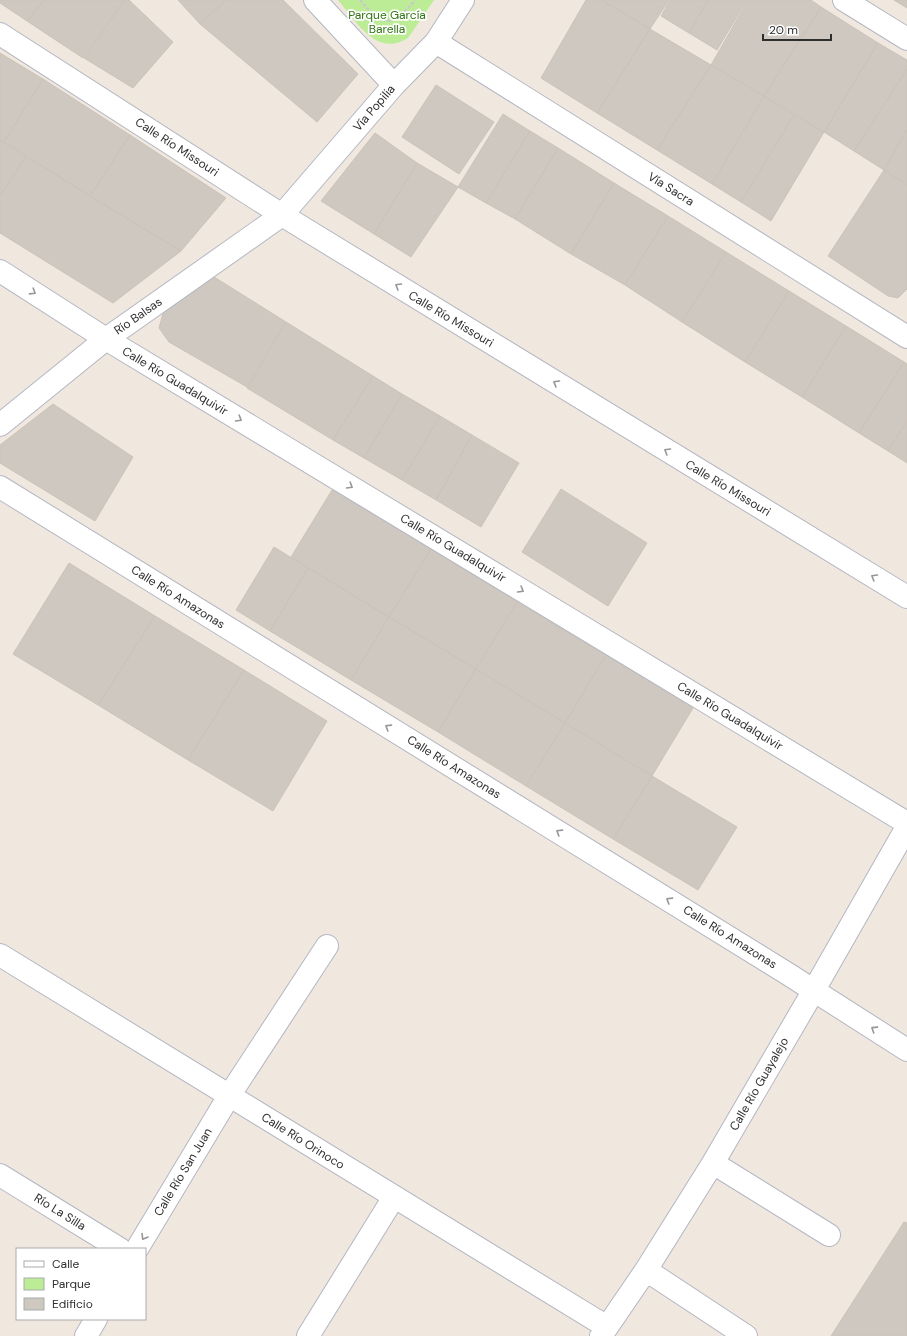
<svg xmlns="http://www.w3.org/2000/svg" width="907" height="1336" font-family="'DM Sans',sans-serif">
  <rect width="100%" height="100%" fill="#f0e7df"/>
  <path fill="#bcec96" d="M 338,0 L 434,0 L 408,38 C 376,58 356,21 338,0 Z"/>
  <path fill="#cfc8c0" stroke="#ccc3b8" d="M 0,0 L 44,0 L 27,21 L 0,3 Z
    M 44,0 L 125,0 L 83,58 L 27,21 Z
    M 125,0 L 129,0 L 173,42 L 133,88 L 84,58 Z
    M 178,0 L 226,0 L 200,24 Z
    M 226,0 L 283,0 L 358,74 L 317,122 L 200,24 Z
    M 586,0 L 602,0 L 650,29 L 597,113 L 541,78 Z
    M 602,0 L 669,0 L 650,29 Z
    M 670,0 L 708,0 L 689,33 L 661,16 Z
    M 708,0 L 747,0 L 717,50 L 689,33 Z
    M 748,0 L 811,0 L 821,7 L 764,96 L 711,65 Z
    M 894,0 L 907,0 L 907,8 Z
    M 821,7 L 878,43 L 824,132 L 764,96 Z
    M 650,29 L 711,65 L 657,150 L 597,113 Z
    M 878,43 L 907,60 L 907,69 L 854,151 L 824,132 Z
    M 0,53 L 43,79 L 4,142 L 0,140 Z
    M 711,65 L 764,96 L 712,184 L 657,150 Z
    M 907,69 L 907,129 L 884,170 L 854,151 Z
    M 43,79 L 130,135 L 90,196 L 4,142 Z
    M 436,85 L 494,122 L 459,174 L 402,137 Z
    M 764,96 L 794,115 L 741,202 L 712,184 Z
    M 503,114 L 530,131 L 486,203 L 458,187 Z
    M 794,115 L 824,132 L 771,221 L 741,202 Z
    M 907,129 L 907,185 L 884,170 Z
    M 530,131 L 558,148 L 515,219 L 486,203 Z
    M 375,133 L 417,163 L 374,234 L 321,201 Z
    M 130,135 L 226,198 L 181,251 L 90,196 Z
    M 0,140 L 26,156 L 0,196 Z
    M 558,148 L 614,183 L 571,254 L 515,219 Z
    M 26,156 L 90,196 L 181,251 L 113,303 L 0,233 L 0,196 Z
    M 417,163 L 458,187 L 411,257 L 374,234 Z
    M 884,170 L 907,185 L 907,289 L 898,298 L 888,296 L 828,256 Z
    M 614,183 L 668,216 L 625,285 L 571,254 Z
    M 668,216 L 726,252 L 682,322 L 625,285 Z
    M 726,252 L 789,291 L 745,362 L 682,322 Z
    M 211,275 L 286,322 L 247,387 L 169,342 L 159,328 L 164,310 Z
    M 789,291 L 846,326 L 802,397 L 745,362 Z
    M 286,322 L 373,376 L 333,440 L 247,388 Z
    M 846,326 L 904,362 L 859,433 L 802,397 Z
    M 904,362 L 907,364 L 907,421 L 888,451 L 859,433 Z
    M 373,376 L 402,394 L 364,458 L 333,440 Z
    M 402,394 L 440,416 L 402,480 L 364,458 Z
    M 53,404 L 133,457 L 95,521 L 0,463 L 0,445 Z
    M 440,416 L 472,435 L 436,500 L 402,480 Z
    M 907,421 L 907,463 L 888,451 Z
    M 472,435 L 519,463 L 481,527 L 436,500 Z
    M 561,489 L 647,543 L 608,606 L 522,552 Z
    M 332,490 L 431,549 L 389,617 L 291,557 Z
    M 274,547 L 308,568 L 270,631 L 236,610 Z
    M 431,549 L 517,602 L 476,669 L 389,617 Z
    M 69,563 L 155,616 L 98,705 L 13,654 Z
    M 308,568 L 389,617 L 351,680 L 270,631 Z
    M 517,602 L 606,655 L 565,723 L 476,669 Z
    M 155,616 L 244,670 L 188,760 L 98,705 Z
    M 389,617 L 476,669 L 438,732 L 351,680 Z
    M 606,655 L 693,708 L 652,776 L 565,723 Z
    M 476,669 L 565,723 L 526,786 L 438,732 Z
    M 244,670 L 327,721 L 273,811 L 188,760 Z
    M 565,723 L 652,776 L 613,839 L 526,786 Z
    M 652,776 L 737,827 L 698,890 L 613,839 Z
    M 904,1222 L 907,1223 L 907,1336 L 831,1336 Z"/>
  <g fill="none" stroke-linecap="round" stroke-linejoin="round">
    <g stroke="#b3b7c2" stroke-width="24">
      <path id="minor" d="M 315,0 L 394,85
        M 844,0 L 907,39
        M 0,34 L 282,215 L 907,597
        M 436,42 L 907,337
        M 0,271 L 106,339 L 907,823
        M 0,425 L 106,339 L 282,215 L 394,85 L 436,42 L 463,0
        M 0,487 L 788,974 L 907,1050
        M 0,955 L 607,1327
        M 713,1163 L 829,1235
        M 0,1175 L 120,1249
        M 137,1249 L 229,1096 L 327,946
        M 646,1270 L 746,1336
        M 86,1336 L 96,1319
        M 308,1336 L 394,1197
        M 601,1336 L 646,1270 L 713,1163 L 814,990 L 907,827"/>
    </g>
    <path stroke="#c9c9c9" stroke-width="2.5" stroke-dasharray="3 2" stroke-linecap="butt" d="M 360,0 C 383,27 392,28 415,0"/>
    <use href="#minor" stroke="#fff" stroke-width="22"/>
  </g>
  <defs><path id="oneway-chevron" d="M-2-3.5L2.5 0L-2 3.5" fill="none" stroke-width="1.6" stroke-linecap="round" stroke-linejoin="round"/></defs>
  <g stroke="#969696">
    <use href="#oneway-chevron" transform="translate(398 286) rotate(-149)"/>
    <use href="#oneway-chevron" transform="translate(33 292) rotate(32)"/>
    <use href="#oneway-chevron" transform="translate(556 383) rotate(-149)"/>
    <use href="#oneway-chevron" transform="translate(239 419) rotate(31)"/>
    <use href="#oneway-chevron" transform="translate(667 451) rotate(-149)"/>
    <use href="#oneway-chevron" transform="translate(350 486) rotate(31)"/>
    <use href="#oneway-chevron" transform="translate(874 577) rotate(-149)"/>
    <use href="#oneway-chevron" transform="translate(521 590) rotate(31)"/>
    <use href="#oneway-chevron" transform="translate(388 727) rotate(-148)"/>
    <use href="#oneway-chevron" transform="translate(559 832) rotate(-148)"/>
    <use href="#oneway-chevron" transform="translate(669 900) rotate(-148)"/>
    <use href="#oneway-chevron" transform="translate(874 1029) rotate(-147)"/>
    <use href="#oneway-chevron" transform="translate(144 1237) rotate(121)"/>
  </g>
  <g text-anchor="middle" stroke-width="3.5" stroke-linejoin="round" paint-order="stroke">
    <g font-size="12" fill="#317513" stroke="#fff">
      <text x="387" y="19">Parque García<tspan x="387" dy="14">Barella</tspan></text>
    </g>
    <g font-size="12" fill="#2e2e2e" stroke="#fff">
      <text transform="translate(374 108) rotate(-49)" y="4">Vía Popilia</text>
      <text transform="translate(177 147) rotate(33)" y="4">Calle Río Missouri</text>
      <text transform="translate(671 189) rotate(32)" y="4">Vía Sacra</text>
      <text transform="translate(138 316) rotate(-35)" y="4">Río Balsas</text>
      <text transform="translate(451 319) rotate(31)" y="4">Calle Río Missouri</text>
      <text transform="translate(175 381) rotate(31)" y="4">Calle Río Guadalquivir</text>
      <text transform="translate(728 488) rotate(31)" y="4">Calle Río Missouri</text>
      <text transform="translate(453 548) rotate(31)" y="4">Calle Río Guadalquivir</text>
      <text transform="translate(178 597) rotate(32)" y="4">Calle Río Amazonas</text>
      <text transform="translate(730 716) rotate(31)" y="4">Calle Río Guadalquivir</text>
      <text transform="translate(454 767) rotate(32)" y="4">Calle Río Amazonas</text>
      <text transform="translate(730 937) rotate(32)" y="4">Calle Río Amazonas</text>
      <text transform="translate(759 1084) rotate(-60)" y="4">Calle Río Guayalejo</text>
      <text transform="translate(303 1141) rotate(32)" y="4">Calle Río Orinoco</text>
      <text transform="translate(183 1172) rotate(-59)" y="4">Calle Río San Juan</text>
      <text transform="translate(60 1212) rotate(32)" y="4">Río La Silla</text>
    </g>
  </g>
  <rect x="16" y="1248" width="130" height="72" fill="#ffffff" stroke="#ababab"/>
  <rect x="24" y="1261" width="20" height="6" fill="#ffffff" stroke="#ababab"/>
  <text x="52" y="1268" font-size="12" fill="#2e2e2e">Calle</text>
  <rect x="24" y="1278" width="20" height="12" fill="#bcec96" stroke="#ababab"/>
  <text x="52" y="1288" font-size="12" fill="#2e2e2e">Parque</text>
  <rect x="24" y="1298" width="20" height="12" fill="#cfc8c0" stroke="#ababab"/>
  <text x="52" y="1308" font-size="12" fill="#2e2e2e">Edificio</text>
  <path d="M763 34v6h68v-6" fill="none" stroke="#2e2e2e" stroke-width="2"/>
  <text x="769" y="34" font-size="12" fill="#2e2e2e" stroke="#ffffff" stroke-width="3" paint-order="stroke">20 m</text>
</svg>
